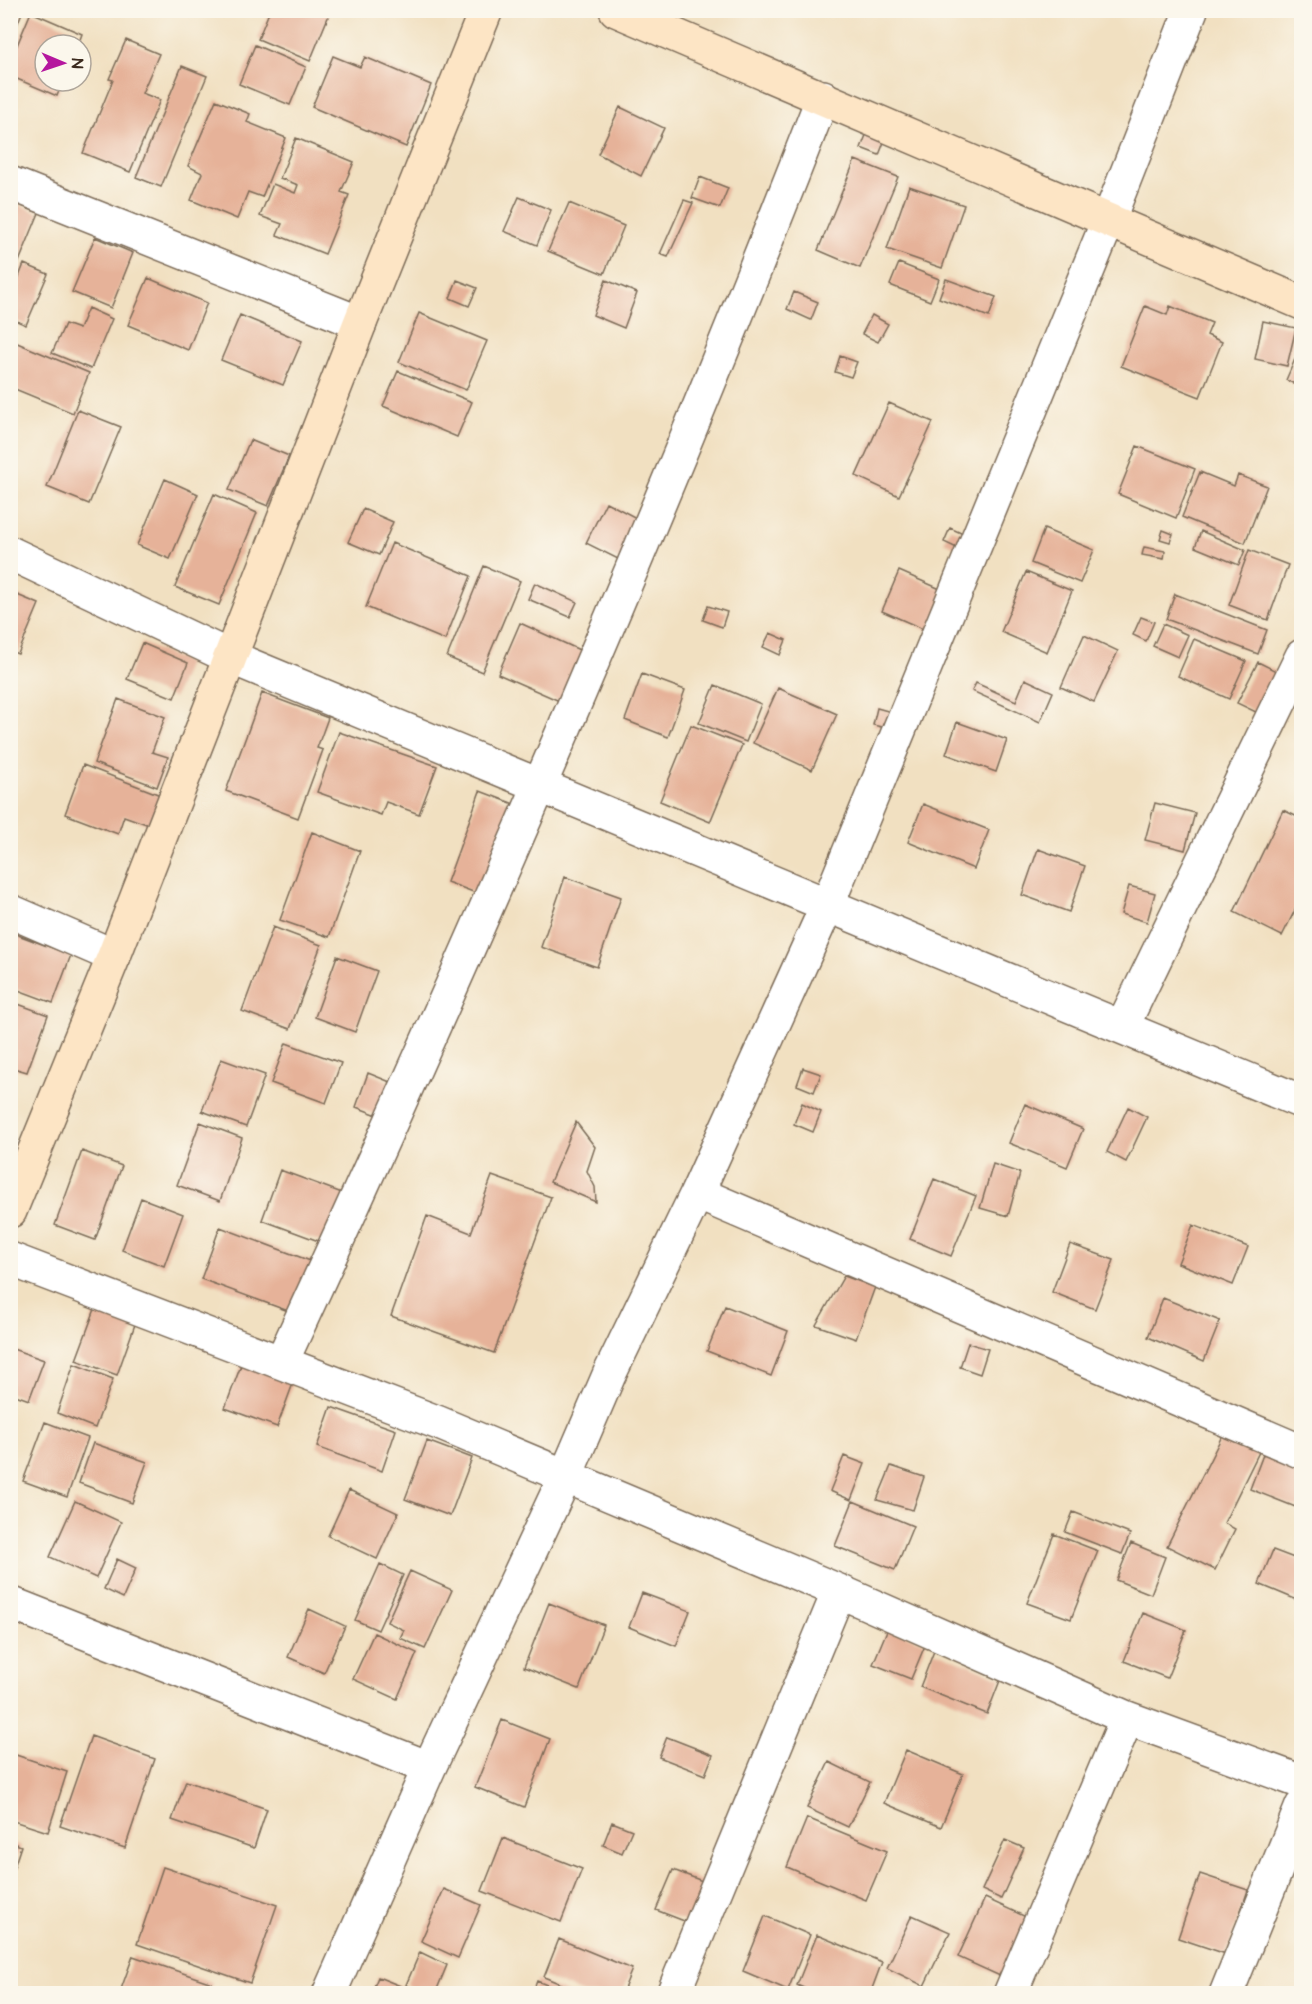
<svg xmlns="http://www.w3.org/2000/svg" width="1312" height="2004" font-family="'Architects Daughter',sans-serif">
  <rect width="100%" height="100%" fill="#fbf7ec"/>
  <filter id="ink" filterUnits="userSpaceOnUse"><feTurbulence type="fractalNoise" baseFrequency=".0167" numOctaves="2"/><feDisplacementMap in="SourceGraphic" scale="12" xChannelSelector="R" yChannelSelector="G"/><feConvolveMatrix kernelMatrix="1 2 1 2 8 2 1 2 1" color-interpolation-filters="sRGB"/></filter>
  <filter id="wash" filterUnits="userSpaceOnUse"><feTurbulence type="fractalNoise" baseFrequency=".008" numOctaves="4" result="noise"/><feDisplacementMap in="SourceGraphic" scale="24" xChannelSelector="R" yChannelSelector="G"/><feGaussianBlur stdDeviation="1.35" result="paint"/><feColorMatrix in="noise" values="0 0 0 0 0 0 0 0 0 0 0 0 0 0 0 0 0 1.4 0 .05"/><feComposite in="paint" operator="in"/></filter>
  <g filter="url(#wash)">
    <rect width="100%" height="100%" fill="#f1e0c1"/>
    <g id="blocks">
      <path fill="#e6b299" d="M 10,10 L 23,10 L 11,40 L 10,40 Z
        M 270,10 L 331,10 L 310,61 L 258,39 Z
        M 31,12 L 82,34 L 78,45 L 45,45 L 45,81 L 63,81 L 57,96 L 10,76 L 10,62 Z
        M 126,40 L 159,54 L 142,93 L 160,100 L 130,172 L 83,153 L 113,80 L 109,79 Z
        M 255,45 L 306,67 L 290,105 L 239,84 Z
        M 333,56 L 360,67 L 365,57 L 431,85 L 406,147 L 312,107 Z
        M 182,66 L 207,76 L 161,187 L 136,177 Z
        M 216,100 L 250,114 L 247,122 L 286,138 L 262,197 L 248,192 L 237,219 L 191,200 L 202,173 L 188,166 Z
        M 620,107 L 664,128 L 641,176 L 598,154 Z
        M 868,130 L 886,137 L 879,155 L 861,148 Z
        M 296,138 L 354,162 L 341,192 L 349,195 L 325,254 L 277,235 L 282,224 L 260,216 L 273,184 L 295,193 L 298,185 L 280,178 Z
        M 855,160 L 898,177 L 860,268 L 818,250 Z
        M 700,177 L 728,188 L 720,208 L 692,198 Z
        M 909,186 L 964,205 L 942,268 L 887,249 Z
        M 519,197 L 551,210 L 537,245 L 504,231 Z
        M 684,200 L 693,203 L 668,257 L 660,254 Z
        M 10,201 L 39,213 L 18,264 L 10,261 Z
        M 569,203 L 624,226 L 604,274 L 548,251 Z
        M 95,237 L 133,253 L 111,308 L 72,292 Z
        M 899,263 L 939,279 L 930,301 L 890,285 Z
        M 24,264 L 48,274 L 26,325 L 10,318 L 10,276 L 18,279 Z
        M 148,278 L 207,303 L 188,350 L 128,325 Z
        M 946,279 L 996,297 L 989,317 L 939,298 Z
        M 457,280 L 477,288 L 469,306 L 450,298 Z
        M 606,280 L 637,293 L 624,328 L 593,315 Z
        M 794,292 L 818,302 L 811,320 L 787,309 Z
        M 1145,306 L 1167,315 L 1170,306 L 1212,323 L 1207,335 L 1222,342 L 1200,397 L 1121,366 Z
        M 88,308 L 112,319 L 91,369 L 52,353 L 65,324 L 79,329 Z
        M 419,313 L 487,341 L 466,390 L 399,362 Z
        M 240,315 L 302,341 L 283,385 L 221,360 Z
        M 872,315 L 888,324 L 878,342 L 862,334 Z
        M 1263,321 L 1296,328 L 1287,366 L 1255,359 Z
        M 10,340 L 89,373 L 73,413 L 10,387 Z
        M 1302,343 L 1302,387 L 1286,380 Z
        M 840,356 L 857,362 L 851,377 L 835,372 Z
        M 398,371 L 472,402 L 457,437 L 383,406 Z
        M 889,403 L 933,422 L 899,496 L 856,476 Z
        M 78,410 L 121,427 L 89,504 L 47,487 Z
        M 250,440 L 289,456 L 268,506 L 229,490 Z
        M 1137,446 L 1195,469 L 1176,518 L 1118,494 Z
        M 1200,472 L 1234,486 L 1238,475 L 1267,486 L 1245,543 L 1182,517 Z
        M 165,479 L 198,494 L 170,559 L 137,545 Z
        M 214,494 L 257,513 L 219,605 L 175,587 Z
        M 606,502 L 642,521 L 622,561 L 586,543 Z
        M 363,509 L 393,522 L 379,555 L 348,542 Z
        M 950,528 L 970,537 L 963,551 L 944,542 Z
        M 1044,529 L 1094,550 L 1080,583 L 1031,563 Z
        M 1163,530 L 1173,534 L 1170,542 L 1160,539 Z
        M 1201,531 L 1245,550 L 1239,565 L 1195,547 Z
        M 392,543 L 471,576 L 445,640 L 366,607 Z
        M 1144,547 L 1165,551 L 1164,559 L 1142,555 Z
        M 1249,550 L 1288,565 L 1268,620 L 1229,605 Z
        M 484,566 L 520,581 L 482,672 L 447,657 Z
        M 899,571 L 947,592 L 930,632 L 882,611 Z
        M 1026,572 L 1072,591 L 1047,652 L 1001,632 Z
        M 535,583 L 577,602 L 570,617 L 528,599 Z
        M 10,592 L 39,604 L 18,654 L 10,651 Z
        M 1175,594 L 1267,630 L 1258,654 L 1166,619 Z
        M 708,606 L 727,612 L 722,627 L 703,620 Z
        M 1141,617 L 1154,622 L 1146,641 L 1133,635 Z
        M 520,623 L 586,653 L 564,703 L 498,674 Z
        M 1163,624 L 1188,635 L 1178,657 L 1153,646 Z
        M 770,633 L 786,640 L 780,655 L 763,647 Z
        M 1084,635 L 1118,651 L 1094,702 L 1061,687 Z
        M 1194,639 L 1246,661 L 1229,699 L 1178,676 Z
        M 142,643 L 188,663 L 174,698 L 127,679 Z
        M 1258,662 L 1280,673 L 1260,714 L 1237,703 Z
        M 642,674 L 685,690 L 668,737 L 625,720 Z
        M 1025,679 L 1053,692 L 1040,722 L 972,691 L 976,683 L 1016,701 Z
        M 715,685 L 761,704 L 746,742 L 699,723 Z
        M 778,688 L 837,714 L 812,770 L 753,743 Z
        M 262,693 L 328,718 L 317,748 L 323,750 L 298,818 L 226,791 Z
        M 118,699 L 165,717 L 152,752 L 168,757 L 157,787 L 94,763 Z
        M 877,708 L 895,713 L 890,729 L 873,725 Z
        M 957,722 L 1007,740 L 996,772 L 946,754 Z
        M 691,725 L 742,745 L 710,822 L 660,801 Z
        M 339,732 L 437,766 L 419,814 L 386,802 L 381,815 L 317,792 Z
        M 83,765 L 163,796 L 152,826 L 124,816 L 118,834 L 65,814 Z
        M 480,791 L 522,807 L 489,898 L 447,882 Z
        M 1155,803 L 1195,813 L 1185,850 L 1145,840 Z
        M 923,804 L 989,830 L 974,869 L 908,842 Z
        M 1283,810 L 1302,819 L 1302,896 L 1282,936 L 1234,912 Z
        M 312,832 L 360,851 L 329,937 L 280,920 Z
        M 1038,849 L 1085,866 L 1069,912 L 1022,895 Z
        M 565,877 L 621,897 L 597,967 L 541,947 Z
        M 1129,886 L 1155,893 L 1147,922 L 1121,914 Z
        M 273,927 L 321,945 L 290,1029 L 242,1011 Z
        M 10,932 L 71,955 L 53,1003 L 10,987 Z
        M 337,956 L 377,971 L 355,1032 L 315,1017 Z
        M 18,1004 L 48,1015 L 27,1072 L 10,1067 L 10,1025 Z
        M 286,1043 L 341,1063 L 326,1103 L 271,1083 Z
        M 221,1059 L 265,1075 L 246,1127 L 202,1111 Z
        M 803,1068 L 821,1074 L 814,1092 L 797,1085 Z
        M 368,1073 L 400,1086 L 388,1119 L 356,1107 Z
        M 802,1103 L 821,1112 L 813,1132 L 794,1124 Z
        M 1025,1104 L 1083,1129 L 1067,1167 L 1009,1143 Z
        M 1128,1107 L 1147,1117 L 1126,1162 L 1107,1152 Z
        M 200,1122 L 242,1138 L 220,1201 L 177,1185 Z
        M 576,1122 L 595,1147 L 587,1171 L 595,1187 L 596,1202 L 550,1182 Z
        M 82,1151 L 122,1166 L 95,1240 L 55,1225 Z
        M 993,1164 L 1020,1173 L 1008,1216 L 980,1208 Z
        M 280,1170 L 350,1196 L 332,1246 L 262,1220 Z
        M 492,1176 L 551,1197 L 494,1353 L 391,1316 L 427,1216 L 471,1233 Z
        M 934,1179 L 976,1196 L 951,1256 L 910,1239 Z
        M 141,1198 L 183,1214 L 164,1266 L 122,1250 Z
        M 1193,1225 L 1248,1247 L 1233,1285 L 1178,1263 Z
        M 220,1227 L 321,1265 L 302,1316 L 201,1279 Z
        M 1070,1244 L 1114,1260 L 1095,1309 L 1052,1292 Z
        M 844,1276 L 875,1287 L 856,1339 L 816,1325 Z
        M 1163,1298 L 1220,1321 L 1204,1361 L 1148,1337 Z
        M 98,1301 L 138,1316 L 117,1375 L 76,1360 Z
        M 725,1306 L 788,1331 L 771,1376 L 707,1351 Z
        M 968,1343 L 988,1349 L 980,1374 L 960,1367 Z
        M 10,1348 L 44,1360 L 29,1400 L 10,1393 Z
        M 243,1360 L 295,1378 L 277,1427 L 225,1408 Z
        M 74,1364 L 113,1379 L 95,1428 L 57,1413 Z
        M 331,1407 L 396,1430 L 382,1471 L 317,1447 Z
        M 45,1422 L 88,1438 L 67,1497 L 23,1481 Z
        M 1224,1432 L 1260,1450 L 1224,1523 L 1235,1529 L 1215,1570 L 1167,1546 Z
        M 427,1441 L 472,1458 L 450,1516 L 405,1499 Z
        M 93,1443 L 147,1462 L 132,1503 L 79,1483 Z
        M 1264,1452 L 1302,1467 L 1302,1499 L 1298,1508 L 1250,1489 Z
        M 844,1456 L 865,1464 L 851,1500 L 830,1491 Z
        M 891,1466 L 924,1477 L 913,1510 L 877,1500 Z
        M 349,1490 L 398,1513 L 377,1559 L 328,1536 Z
        M 75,1501 L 121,1522 L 96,1578 L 50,1557 Z
        M 853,1501 L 913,1526 L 895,1570 L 835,1546 Z
        M 1073,1512 L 1130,1534 L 1122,1554 L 1065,1532 Z
        M 1054,1534 L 1098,1551 L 1071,1619 L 1027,1603 Z
        M 1131,1543 L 1165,1557 L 1151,1594 L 1116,1580 Z
        M 1273,1550 L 1302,1561 L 1302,1602 L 1259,1584 Z
        M 117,1559 L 136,1568 L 123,1598 L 104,1589 Z
        M 380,1564 L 403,1575 L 378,1630 L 355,1620 Z
        M 410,1571 L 452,1590 L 425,1649 L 400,1638 L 404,1630 L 387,1622 Z
        M 642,1593 L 690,1611 L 676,1646 L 629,1627 Z
        M 549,1603 L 604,1625 L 579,1689 L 524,1667 Z
        M 309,1609 L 345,1626 L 324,1673 L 288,1657 Z
        M 1143,1613 L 1186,1630 L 1167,1678 L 1124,1661 Z
        M 888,1628 L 926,1643 L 911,1679 L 873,1664 Z
        M 374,1633 L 417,1653 L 397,1699 L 353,1679 Z
        M 934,1651 L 1001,1678 L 987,1714 L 920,1687 Z
        M 502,1720 L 550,1739 L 524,1807 L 475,1787 Z
        M 91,1736 L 155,1759 L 125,1848 L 60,1826 Z
        M 667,1737 L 713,1755 L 705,1775 L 659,1757 Z
        M 906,1750 L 963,1774 L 941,1827 L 884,1803 Z
        M 10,1753 L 67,1772 L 48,1832 L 10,1820 Z
        M 829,1762 L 870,1782 L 848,1827 L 807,1808 Z
        M 186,1781 L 267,1809 L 254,1848 L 172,1820 Z
        M 807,1818 L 887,1851 L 866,1900 L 787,1867 Z
        M 612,1822 L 632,1830 L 622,1853 L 603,1845 Z
        M 503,1838 L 582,1869 L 561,1922 L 482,1891 Z
        M 1005,1840 L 1024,1848 L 1001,1899 L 982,1890 Z
        M 10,1842 L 21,1846 L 11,1876 L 10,1875 Z
        M 163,1867 L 277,1905 L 250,1983 L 137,1944 Z
        M 673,1870 L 713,1885 L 697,1926 L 656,1910 Z
        M 1200,1874 L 1248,1890 L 1226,1954 L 1178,1938 Z
        M 444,1889 L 481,1905 L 458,1958 L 421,1941 Z
        M 985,1898 L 1037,1922 L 1011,1981 L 958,1957 Z
        M 912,1915 L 950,1932 L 924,1986 L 887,1968 Z
        M 765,1916 L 810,1935 L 788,1990 L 743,1971 Z
        M 817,1935 L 882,1962 L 870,1994 L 817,1994 L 797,1985 Z
        M 559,1939 L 632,1969 L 622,1994 L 585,1994 L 544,1977 Z
        M 420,1952 L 447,1965 L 435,1994 L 425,1994 L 406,1985 Z
        M 133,1956 L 212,1983 L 209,1994 L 125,1994 L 120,1992 Z
        M 378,1977 L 403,1987 L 400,1994 L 371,1994 Z
        M 537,1981 L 567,1993 L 567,1994 L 532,1994 Z"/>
    </g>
  </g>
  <g filter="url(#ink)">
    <use href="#blocks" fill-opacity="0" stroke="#7b6a57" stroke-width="1.5"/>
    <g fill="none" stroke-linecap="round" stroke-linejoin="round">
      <g stroke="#7b6a57" stroke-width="36">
        <path id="street" d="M 10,183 L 360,323
          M 10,553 L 230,657 L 1302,1102
          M 10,911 L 114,956
          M 1122,1027 L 1302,656
          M 697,1193 L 1302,1452
          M 10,1259 L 439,1423 L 839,1591 L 1127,1718 L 1302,1782
          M 282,1361 C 474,945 657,524 823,97
          M 10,1603 L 429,1768
          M 329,1994 L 429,1768 L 566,1475 L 609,1375 L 697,1193 L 827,906 L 1108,221 L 1191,10
          M 673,1994 L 839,1591
          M 1010,1994 L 1127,1718
          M 1226,1994 L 1302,1806"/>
      </g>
      <g stroke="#7b6a57" stroke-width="36">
        <path id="secondary" d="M 616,10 C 845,106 1073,207 1302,303
          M 10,1211 L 114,956 L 360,323 L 486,10"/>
      </g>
      <use href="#street" stroke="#fff" stroke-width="33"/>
      <use href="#secondary" stroke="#fde5c5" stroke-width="33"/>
    </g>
  </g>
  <rect width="1312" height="2004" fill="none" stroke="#fbf7ec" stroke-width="36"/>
  <g transform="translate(63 63) rotate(92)"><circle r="28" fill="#fbf7ec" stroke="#aea59a" stroke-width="1.5"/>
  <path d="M0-4.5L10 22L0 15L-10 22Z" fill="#b5179e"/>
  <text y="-9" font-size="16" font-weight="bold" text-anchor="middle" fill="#3b2a1e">N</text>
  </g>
</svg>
